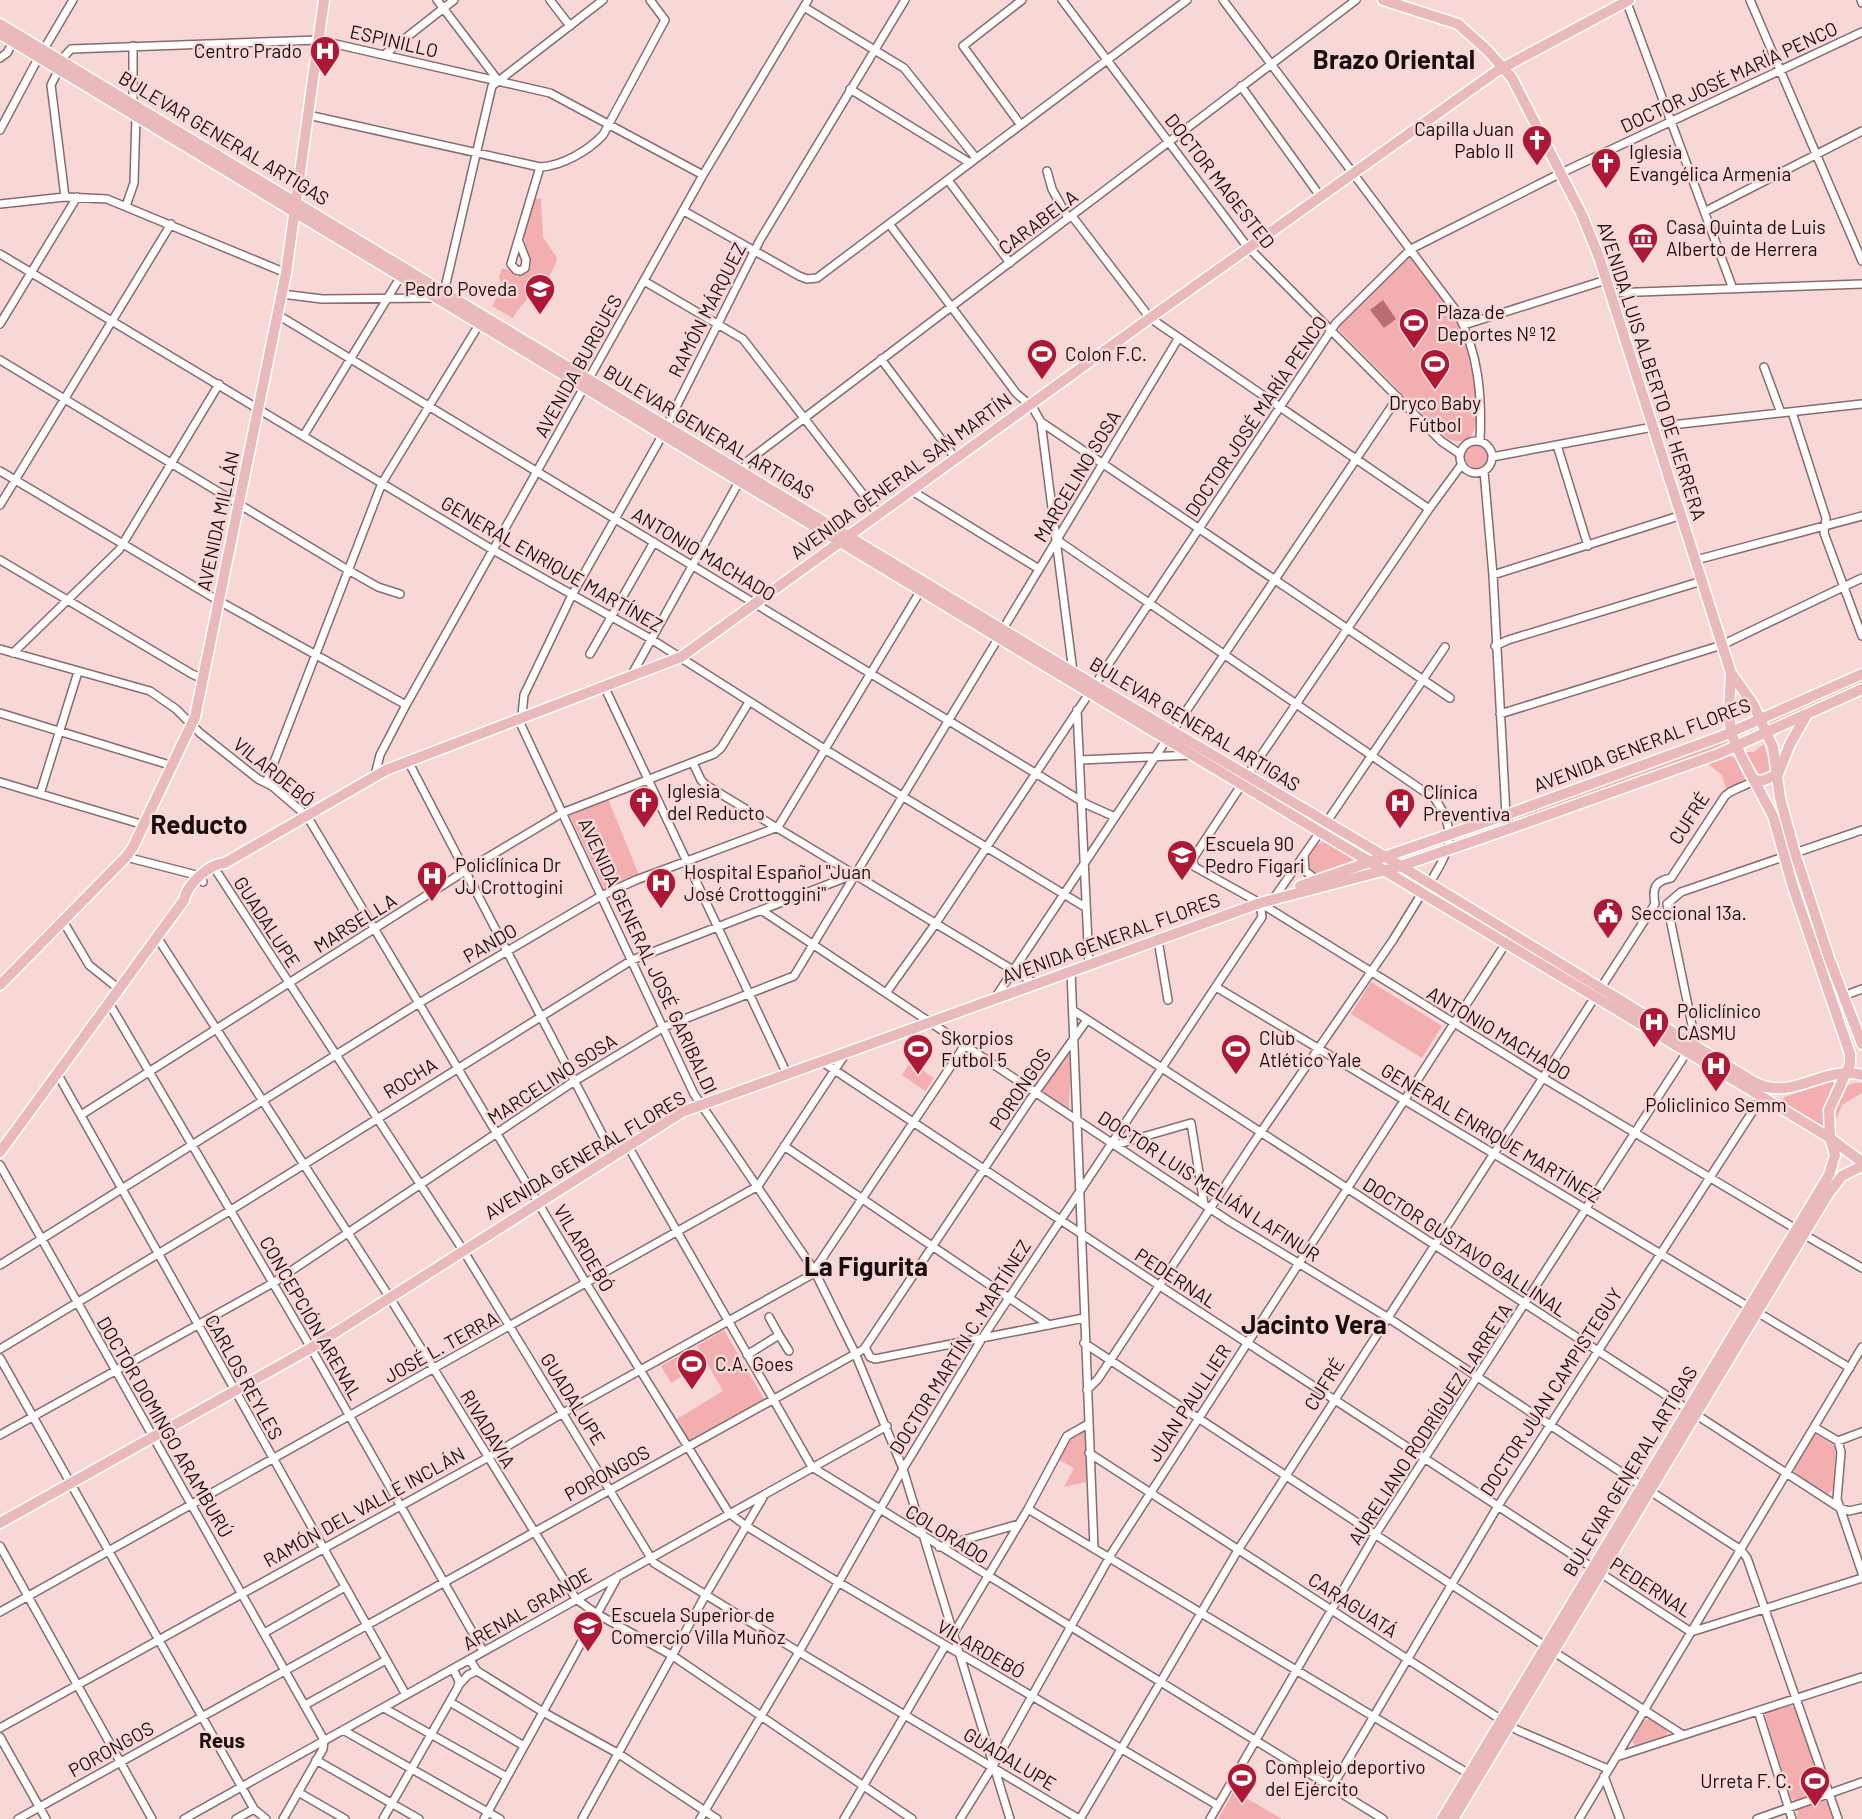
<svg xmlns="http://www.w3.org/2000/svg" width="1862" height="1819" font-family="Barlow,sans-serif">
  <rect width="100%" height="100%" fill="#f8d7d7"/>
  <path fill="#f3aeb0" d="M 535,198 L 541,199 L 543,237 L 557,258 C 551,285 524,296 513,318 L 492,306 L 502,288 L 499,277 L 502,268 L 519,274 L 529,268 L 529,255 L 523,235 Z
    M 1409,257 L 1414,259 C 1445,302 1473,336 1476,392 C 1477,407 1478,421 1472,435 C 1461,444 1452,443 1442,434 L 1339,330 L 1341,322 Z
    M1465 456a12 12 0 1 1 24 0a12 12 0 1 1-24 0Z
    M 1862,679 L 1862,685 L 1771,726 L 1768,723 Z
    M 1725,740 L 1728,741 L 1727,745 L 1514,821 L 1515,816 Z
    M 1764,744 L 1771,769 L 1770,772 L 1760,776 L 1744,752 L 1754,752 Z
    M 1727,755 L 1735,758 L 1745,779 L 1741,783 L 1726,789 L 1722,775 L 1707,763 Z
    M 608,799 L 639,875 L 605,890 L 570,816 Z
    M 1322,842 L 1330,843 L 1354,858 L 1355,862 L 1317,875 L 1308,872 L 1307,860 L 1316,846 Z
    M 1371,982 L 1442,1026 L 1422,1058 L 1351,1014 Z
    M 1071,1046 L 1069,1110 L 1040,1091 Z
    M 910,1062 L 934,1078 L 925,1091 L 902,1075 Z
    M 1833,1081 L 1835,1084 L 1825,1107 L 1823,1128 L 1781,1102 L 1785,1097 Z
    M 1854,1083 L 1862,1083 L 1862,1093 L 1842,1105 L 1834,1125 C 1833,1110 1839,1099 1846,1086 Z
    M 724,1330 L 764,1399 L 690,1442 L 677,1419 L 723,1391 L 697,1346 Z
    M 689,1350 L 699,1366 L 671,1383 L 661,1366 Z
    M 1082,1430 L 1086,1433 L 1086,1482 L 1064,1487 L 1074,1468 L 1057,1459 L 1068,1439 Z
    M 1814,1433 L 1836,1446 L 1833,1488 L 1831,1492 L 1826,1495 L 1793,1471 Z
    M 1788,1705 L 1796,1708 L 1823,1786 L 1820,1793 L 1796,1802 L 1790,1797 L 1765,1715 L 1768,1711 Z
    M 1651,1718 L 1666,1728 L 1668,1734 L 1663,1738 L 1637,1746 L 1634,1745 L 1631,1739 L 1643,1721 Z
    M 1234,1791 L 1282,1819 L 1218,1819 Z
    M 1822,1800 L 1829,1802 L 1835,1819 L 1797,1819 L 1798,1809 Z"/>
  <path fill="#b96d70" d="M 1383,300 L 1396,319 L 1384,328 L 1370,310 Z"/>
  <g fill="none" stroke-linecap="round" stroke-linejoin="round">
    <g stroke="#886b6b" stroke-width="10">
      <path id="minor" d="M 437,0 L 497,79
        M 550,0 L 570,26
        M 905,0 L 760,240 L 658,443 L 572,595 L 524,695 L 521,725 L 694,1094 L 814,1270 L 855,1353 L 903,1469 L 1010,1819
        M 1062,0 L 1246,245 L 1441,441 L 1460,454
        M 1223,0 L 1457,312 C 1479,354 1482,396 1480,441
        M 1626,0 L 1733,289
        M 1750,0 L 1862,261
        M 1861,0 L 1862,3
        M 804,7 L 904,68 L 976,158
        M 133,46 L 133,104
        M 384,55 L 454,0
        M 0,58 L 7,53 L 13,42
        M 61,60 L 71,49 L 318,40 L 550,93 L 703,175
        M 59,69 L 51,85 L 65,197
        M 1241,86 L 1320,196
        M 850,89 L 970,163
        M 308,115 L 540,167
        M 1020,124 L 963,46 L 1022,0
        M 0,130 L 34,66 L 73,0
        M 1047,171 L 1052,189 L 1068,218
        M 948,180 L 1010,263
        M 0,204 L 65,197 L 107,199 L 286,273
        M 126,206 L 134,183 L 136,116
        M 684,211 L 799,276 L 807,279 L 817,278 L 1187,0
        M 1706,211 L 1862,131
        M 1072,216 L 1150,318 L 1429,509
        M 890,225 L 1016,393 L 1033,408 L 1041,422 L 1073,672
        M 519,242 L 526,260 L 525,268 L 520,271 L 516,270 L 511,264 L 540,167 C 562,166 588,151 603,135 L 665,20 L 650,0
        M 0,254 L 493,550 L 651,639 L 826,750 L 1085,907
        M 644,281 L 743,339 L 879,515
        M 444,292 L 492,86 L 603,0
        M 1610,293 L 1862,284
        M 282,294 L 322,299 L 435,298
        M 278,315 L 1088,805 L 1115,817
        M 0,324 L 77,197
        M 1464,325 L 1606,280
        M 881,359 L 956,459
        M 0,360 L 348,570 L 378,587 L 400,594
        M 1764,367 L 1781,413
        M 1792,412 L 1826,518 L 1824,533 L 1862,636
        M 1041,422 L 1450,698
        M 304,435 L 401,276
        M1460 457a16 16 0 1 1 32 0a16 16 0 1 1-32 0Z
        M 1557,445 L 1588,546
        M 1492,457 L 1653,427 L 1862,404
        M 0,471 L 219,601 L 406,705
        M 1484,471 L 1493,575 L 1506,815 L 1511,828
        M 742,472 L 749,460 L 1356,0
        M 912,491 L 1039,569
        M 0,505 L 171,224
        M 1057,540 L 1435,799 C 1460,834 1448,853 1429,884
        M 0,560 L 192,674 L 203,679
        M 1696,560 L 1862,516
        M 1493,575 L 1682,515
        M 1003,629 L 1178,339
        M 1495,646 L 1508,640 L 1702,581
        M 0,649 L 150,691 L 176,709 L 200,733 L 258,779 L 272,786 L 307,816 L 586,1283 L 729,1513 L 746,1526 L 838,1582 L 1217,1805
        M 13,653 L 119,550 L 219,384
        M 590,654 L 654,542
        M 631,676 L 740,480
        M 604,686 L 787,1074
        M 1077,710 L 1089,965
        M 0,713 L 173,766
        M 1500,714 L 1722,645 L 1862,578
        M 1172,732 L 1398,397
        M 1080,760 L 1193,755
        M 408,761 L 613,1155
        M 693,763 L 701,780 L 706,785 L 1036,984
        M 375,775 L 380,755 L 406,705 L 703,175 L 808,0
        M 1247,776 L 1429,509 L 1462,464
        M 0,782 L 144,825
        M 266,783 L 382,483 L 480,323
        M 1242,784 L 1192,860 L 1195,867 L 1260,903 L 1543,1078 L 1796,1229
        M 40,794 L 78,672
        M 1326,823 L 1445,647
        M 1304,855 L 1305,871 L 1317,880
        M 126,857 L 200,876 L 203,882
        M 217,872 L 463,1250 L 654,1563 L 799,1652 L 1079,1819
        M 1274,898 L 1320,832
        M 1667,904 L 1681,892 L 1862,830
        M 1667,904 L 1693,1030 L 1692,1044
        M 761,910 L 1229,1221 L 1387,1317 L 1642,1486
        M 63,921 L 89,965 L 119,989
        M 157,937 L 390,1298 L 576,1599 L 597,1614 L 673,1656 L 912,1819
        M 1158,940 L 1168,1000
        M 1071,971 L 1094,1548
        M 1216,987 L 1749,1307
        M 886,993 L 936,923 L 1336,323 L 1411,249 L 1561,173 L 1862,32
        M 995,998 L 1167,739
        M 1833,1000 L 1862,989
        M 109,1003 L 311,1348 L 483,1651
        M 1074,1011 L 1840,1508 L 1849,1511 L 1862,1508
        M 821,1061 L 1160,1286 L 1691,1632
        M 57,1073 L 406,1695
        M 81,1115 L 465,871 L 562,813 L 714,754 L 721,748 L 749,702
        M 1115,1145 L 1191,1123 L 1204,1204
        M 628,1146 L 812,1467 L 1383,1819
        M 784,1146 L 1049,1325
        M 0,1165 L 324,1740 L 323,1749 L 283,1819
        M 1803,1234 L 1862,1268
        M 0,1265 L 419,1003 L 601,896 L 636,880 L 778,827 L 921,590
        M 1757,1312 L 1850,1368
        M 779,1335 L 789,1351
        M 1084,1343 L 1545,1646
        M 865,1347 L 870,1357 L 875,1359 L 1084,1318
        M 0,1349 L 231,1210 L 632,960 L 855,874
        M 747,1355 L 779,1335 L 769,1317
        M 0,1358 L 254,1809 L 266,1819
        M 1087,1390 L 1098,1379 L 1252,1145 L 1393,940 L 1422,893
        M 1814,1427 L 1838,1441 L 1862,1432
        M 0,1435 L 273,1283 L 573,1082 L 664,1027 L 794,976 L 999,637
        M 1838,1441 L 1841,1452 L 1837,1499 L 1862,1573
        M 1089,1453 L 1517,1730 L 1608,1769
        M 1650,1491 L 1741,1550 L 1747,1558 L 1838,1819
        M 1028,1509 L 1469,1774
        M 0,1546 L 152,1819
        M 939,1547 L 1019,1524
        M 0,1612 L 758,1186 L 846,1053
        M 1691,1632 L 1862,1578
        M 264,1633 L 345,1587
        M 954,1633 L 1028,1509 L 1067,1436 L 1088,1424
        M 1554,1652 L 1683,1735
        M 470,1660 L 477,1671 L 543,1712 L 619,1754 L 717,1819
        M 458,1686 L 468,1675 L 477,1671
        M 450,1702 L 524,1746
        M 305,1705 L 386,1660
        M 384,1708 L 507,1777
        M 1758,1711 L 1792,1819
        M 0,1728 L 487,1458 L 563,1413 L 811,1275 L 965,1045
        M 343,1730 L 500,1819
        M 0,1737 L 46,1819
        M 1616,1757 L 1862,1677
        M 316,1760 L 419,1819
        M 1604,1776 L 1620,1819
        M 1332,1787 L 1498,1506 L 1767,1089
        M 298,1792 L 345,1819
        M 18,1819 L 864,1349 L 1030,1100 L 1087,1020
        M 184,1819 L 887,1426
        M 236,1819 L 254,1809
        M 383,1819 L 458,1687 L 459,1681 L 453,1669
        M 484,1819 L 618,1576
        M 582,1819 L 705,1596 L 765,1494
        M 700,1819 L 799,1652 L 903,1469 L 983,1337 L 1262,917 L 1260,903
        M 844,1819 L 945,1646
        M 960,1819 L 993,1766 L 1113,1551 L 1506,943
        M 1080,1819 L 1238,1550 L 1655,904 C 1652,888 1655,881 1671,878 L 1725,796 C 1733,788 1745,787 1755,780
        M 1210,1819 L 1375,1535 L 1687,1052
        M 1579,1819 L 1862,1347
        M 1757,1819 L 1862,1782"/>
    </g>
    <g stroke="#fff" stroke-width="13">
      <path id="major" d="M 1383,0 L 1458,24 L 1487,50 L 1512,78 L 1582,215 L 1599,257 L 1731,673 L 1729,711 L 1731,733 L 1741,756 L 1773,816 L 1793,887 L 1850,1054 L 1850,1064 L 1829,1110 L 1830,1138 L 1835,1155 L 1829,1175 L 1442,1819
        M 0,24 L 1101,689 L 1401,866 L 1754,1082 C 1792,1103 1824,1064 1862,1075
        M 0,34 L 1320,832 L 1774,1104 L 1830,1138 L 1862,1162
        M 1731,673 L 1753,704 L 1773,747 L 1780,798 L 1795,853 L 1829,958 L 1862,1044
        M 1755,780 L 1762,781 L 1778,774 L 1790,744 L 1806,716
        M 1300,886 L 1506,815 L 1720,737 L 1862,674
        M 0,985 L 126,857 L 133,847 L 195,717 L 286,273 L 324,0
        M 0,1152 L 184,900 C 187,884 209,864 225,863 L 386,770 L 681,657 L 1150,318 L 1497,71 L 1629,0
        M 0,1523 L 311,1348 L 682,1112 L 1260,903 L 1401,866 L 1511,828 L 1718,754 L 1862,689
        M 1453,1819 L 1828,1194 L 1842,1176 L 1862,1166"/>
    </g>
    <use href="#minor" stroke="#fff" stroke-width="7"/>
    <use href="#major" stroke="#e9b9bb" stroke-width="10"/>
  </g>
  <defs>
    <g id="hospital-pin" transform="scale(1.575)"><path d="M0 17L-7.5 6A9.5 9.5 0 1 1 7.5 6Z" fill="#ad1837" stroke="#f8d7d7"/><path d="M-5-5h3v3.5h4V-5h3V5h-3V1.5h-4V5h-3Z" fill="#fff"/></g>
    <g id="church-pin" transform="scale(1.575)"><path d="M0 17L-7.5 6A9.5 9.5 0 1 1 7.5 6Z" fill="#ad1837" stroke="#f8d7d7"/><path d="M-1.2-6h2.4v3.5h3.3v2.4h-3.3V6h-2.4V-.1h-3.3v-2.4h3.3Z" fill="#fff"/></g>
    <g id="museum-pin" transform="scale(1.575)"><path d="M0 17L-7.5 6A9.5 9.5 0 1 1 7.5 6Z" fill="#ad1837" stroke="#f8d7d7"/><path d="M0-6L6-3V-2H-6V-3ZM-5-1h2V3h-2ZM-1-1h2V3h-2ZM3-1h2V3H3ZM-6 4H6V6H-6Z" fill="#fff"/></g>
    <g id="university-pin" transform="scale(1.575)"><path d="M0 17L-7.5 6A9.5 9.5 0 1 1 7.5 6Z" fill="#ad1837" stroke="#f8d7d7"/><path d="M0-5L7-2L0 1L-7-2ZM-4 1L0 2.5L4 1V4Q0 6-4 4Z" fill="#fff"/></g>
    <g id="stadium-pin" transform="scale(1.575)"><path d="M0 17L-7.5 6A9.5 9.5 0 1 1 7.5 6Z" fill="#ad1837" stroke="#f8d7d7"/><path d="M0-5a6.5 5 0 1 0 0 10a6.5 5 0 1 0 0-10ZM-3.5-1.8h7v3.6h-7Z" fill="#fff"/></g>
    <g id="school-pin" transform="scale(1.575)"><path d="M0 17L-7.5 6A9.5 9.5 0 1 1 7.5 6Z" fill="#ad1837" stroke="#f8d7d7"/><path d="M0-5L7-2L0 1L-7-2ZM-4 1L0 2.5L4 1V4Q0 6-4 4Z" fill="#fff"/></g>
    <g id="civic-pin" transform="scale(1.575)"><path d="M0 17L-7.5 6A9.5 9.5 0 1 1 7.5 6Z" fill="#ad1837" stroke="#f8d7d7"/><path d="M-.6-6.5H3V-4.5H.6V-3L4-1V1h2V6H-6V1h2V-1L-.6-3ZM-1.2 2.5V6h2.4V2.5Z" fill="#fff"/></g>
  </defs>
  <g fill-rule="evenodd">
    <use href="#hospital-pin" x="325" y="51"/>
    <use href="#church-pin" x="1537" y="140"/>
    <use href="#church-pin" x="1606" y="163"/>
    <use href="#museum-pin" x="1643" y="238"/>
    <use href="#university-pin" x="540" y="289"/>
    <use href="#stadium-pin" x="1414" y="323"/>
    <use href="#stadium-pin" x="1042" y="354"/>
    <use href="#stadium-pin" x="1435" y="364"/>
    <use href="#church-pin" x="644" y="802"/>
    <use href="#hospital-pin" x="1400" y="803"/>
    <use href="#school-pin" x="1182" y="855"/>
    <use href="#hospital-pin" x="432" y="876"/>
    <use href="#hospital-pin" x="661" y="883"/>
    <use href="#civic-pin" x="1608" y="913"/>
    <use href="#hospital-pin" x="1654" y="1022"/>
    <use href="#stadium-pin" x="918" y="1049"/>
    <use href="#stadium-pin" x="1236" y="1049"/>
    <use href="#hospital-pin" x="1716" y="1066"/>
    <use href="#stadium-pin" x="692" y="1364"/>
    <use href="#school-pin" x="588" y="1626"/>
    <use href="#stadium-pin" x="1242" y="1778"/>
    <use href="#stadium-pin" x="1815" y="1781"/>
  </g>
  <g text-anchor="middle" stroke-width="5" stroke-linejoin="round" paint-order="stroke">
    <g font-size="19" fill="#1a0f10" stroke="#f8d7d7">
      <text transform="translate(394 41) rotate(13)" y="7">ESPINILLO</text>
      <text transform="translate(1729 77) rotate(-25)" y="7">DOCTOR JOSÉ MARÍA PENCO</text>
      <text transform="translate(224 138) rotate(31)" y="7">BULEVAR GENERAL ARTIGAS</text>
      <text transform="translate(1220 181) rotate(52)" y="7">DOCTOR MAGESTED</text>
      <text transform="translate(1038 222) rotate(-37)" y="7">CARABELA</text>
      <text transform="translate(707 310) rotate(-63)" y="7">RAMÓN MÁRQUEZ</text>
      <text transform="translate(578 366) rotate(-61)" y="7">AVENIDA BURGUES</text>
      <text transform="translate(1652 371) rotate(72)" y="7">AVENIDA LUIS ALBERTO DE HERRERA</text>
      <text transform="translate(1256 416) rotate(-56)" y="7">DOCTOR JOSÉ MARÍA PENCO</text>
      <text transform="translate(709 432) rotate(31)" y="7">BULEVAR GENERAL ARTIGAS</text>
      <text transform="translate(901 476) rotate(-36)" y="7">AVENIDA GENERAL SAN MARTÍN</text>
      <text transform="translate(1077 476) rotate(-59)" y="7">MARCELINO SOSA</text>
      <text transform="translate(218 521) rotate(-78)" y="7">AVENIDA MILLÁN</text>
      <text transform="translate(704 554) rotate(31)" y="7">ANTONIO MACHADO</text>
      <text transform="translate(552 564) rotate(30)" y="7">GENERAL ENRIQUE MARTÍNEZ</text>
      <text transform="translate(1195 724) rotate(31)" y="7">BULEVAR GENERAL ARTIGAS</text>
      <text transform="translate(1642 745) rotate(-21)" y="7">AVENIDA GENERAL FLORES</text>
      <text transform="translate(274 772) rotate(39)" y="7">VILARDEBÓ</text>
      <text transform="translate(1689 818) rotate(-57)" y="7">CUFRÉ</text>
      <text transform="translate(267 922) rotate(57)" y="7">GUADALUPE</text>
      <text transform="translate(355 923) rotate(-32)" y="7">MARSELLA</text>
      <text transform="translate(1111 938) rotate(-20)" y="7">AVENIDA GENERAL FLORES</text>
      <text transform="translate(490 943) rotate(-30)" y="7">PANDO</text>
      <text transform="translate(648 956) rotate(65)" y="7">AVENIDA GENERAL JOSÉ GARIBALDI</text>
      <text transform="translate(1499 1033) rotate(31)" y="7">ANTONIO MACHADO</text>
      <text transform="translate(410 1078) rotate(-32)" y="7">ROCHA</text>
      <text transform="translate(552 1079) rotate(-33)" y="7">MARCELINO SOSA</text>
      <text transform="translate(1020 1089) rotate(-56)" y="7">PORONGOS</text>
      <text transform="translate(1491 1133) rotate(31)" y="7">GENERAL ENRIQUE MARTÍNEZ</text>
      <text transform="translate(585 1155) rotate(-31)" y="7">AVENIDA GENERAL FLORES</text>
      <text transform="translate(1209 1186) rotate(33)" y="7">DOCTOR LUIS MELIÁN LAFINUR</text>
      <text transform="translate(1465 1247) rotate(33)" y="7">DOCTOR GUSTAVO GALLINAL</text>
      <text transform="translate(584 1248) rotate(59)" y="7">VILARDEBÓ</text>
      <text transform="translate(1176 1278) rotate(33)" y="7">PEDERNAL</text>
      <text transform="translate(311 1318) rotate(60)" y="7">CONCEPCIÓN ARENAL</text>
      <text transform="translate(441 1347) rotate(-29)" y="7">JOSÉ L. TERRA</text>
      <text transform="translate(960 1347) rotate(-58)" y="7">DOCTOR MARTÍN C. MARTÍNEZ</text>
      <text transform="translate(244 1377) rotate(61)" y="7">CARLOS REYLES</text>
      <text transform="translate(1324 1384) rotate(-58)" y="7">CUFRÉ</text>
      <text transform="translate(1551 1392) rotate(-57)" y="7">DOCTOR JUAN CAMPISTEGUY</text>
      <text transform="translate(573 1399) rotate(58)" y="7">GUADALUPE</text>
      <text transform="translate(1189 1403) rotate(-57)" y="7">JUAN PAULLIER</text>
      <text transform="translate(1430 1424) rotate(-57)" y="7">AURELIANO RODRÍGUEZ LARRETA</text>
      <text transform="translate(165 1427) rotate(60)" y="7">DOCTOR DOMINGO ARAMBURÚ</text>
      <text transform="translate(488 1429) rotate(59)" y="7">RIVADAVIA</text>
      <text transform="translate(1630 1471) rotate(-59)" y="7">BULEVAR GENERAL ARTIGAS</text>
      <text transform="translate(607 1473) rotate(-29)" y="7">PORONGOS</text>
      <text transform="translate(364 1507) rotate(-29)" y="7">RAMÓN DEL VALLE INCLÁN</text>
      <text transform="translate(947 1534) rotate(32)" y="7">COLORADO</text>
      <text transform="translate(1651 1587) rotate(33)" y="7">PEDERNAL</text>
      <text transform="translate(1353 1605) rotate(33)" y="7">CARAGUATÁ</text>
      <text transform="translate(527 1609) rotate(-30)" y="7">ARENAL GRANDE</text>
      <text transform="translate(981 1649) rotate(30)" y="7">VILARDEBÓ</text>
      <text transform="translate(111 1749) rotate(-29)" y="7">PORONGOS</text>
      <text transform="translate(1010 1759) rotate(31)" y="7">GUADALUPE</text>
    </g>
    <g font-size="19" fill="#1a0f10" stroke="#f8d7d7" text-anchor="start">
      <text x="302" y="58" text-anchor="end">Centro Prado</text>
      <text x="1514" y="136" text-anchor="end">Capilla Juan<tspan x="1514" dy="22">Pablo II</tspan></text>
      <text x="1629" y="159">Iglesia<tspan x="1629" dy="22">Evangélica Armenia</tspan></text>
      <text x="1666" y="234">Casa Quinta de Luis<tspan x="1666" dy="22">Alberto de Herrera</tspan></text>
      <text x="517" y="296" text-anchor="end">Pedro Poveda</text>
      <text x="1437" y="319">Plaza de<tspan x="1437" dy="22">Deportes Nº 12</tspan></text>
      <text x="1065" y="361">Colon F.C.</text>
      <text x="1435" y="410" text-anchor="middle">Dryco Baby<tspan x="1435" dy="22">Fútbol</tspan></text>
      <text x="667" y="798">Iglesia<tspan x="667" dy="22">del Reducto</tspan></text>
      <text x="1423" y="799">Clínica<tspan x="1423" dy="22">Preventiva</tspan></text>
      <text x="1205" y="851">Escuela 90<tspan x="1205" dy="22">Pedro Figari</tspan></text>
      <text x="455" y="872">Policlínica Dr<tspan x="455" dy="22">JJ Crottogini</tspan></text>
      <text x="684" y="879">Hospital Español "Juan<tspan x="684" dy="22">José Crottoggini"</tspan></text>
      <text x="1631" y="920">Seccional 13a.</text>
      <text x="1677" y="1018">Policlínico<tspan x="1677" dy="22">CASMU</tspan></text>
      <text x="941" y="1045">Skorpios<tspan x="941" dy="22">Futbol 5</tspan></text>
      <text x="1259" y="1045">Club<tspan x="1259" dy="22">Atlético Yale</tspan></text>
      <text x="1716" y="1112" text-anchor="middle">Policlinico Semm</text>
      <text x="715" y="1371">C.A. Goes</text>
      <text x="611" y="1622">Escuela Superior de<tspan x="611" dy="22">Comercio Villa Muñoz</tspan></text>
      <text x="1265" y="1774">Complejo deportivo<tspan x="1265" dy="22">del Ejército</tspan></text>
      <text x="1792" y="1788" text-anchor="end">Urreta F. C.</text>
    </g>
    <g font-size="21" font-weight="bold" fill="#1a0f10" stroke="#f8d7d7">
      <text x="222" y="1748">Reus</text>
    </g>
    <g font-size="26" font-weight="bold" fill="#1a0f10" stroke="#f8d7d7">
      <text x="1394" y="69">Brazo Oriental</text>
      <text x="199" y="834">Reducto</text>
      <text x="866" y="1276">La Figurita</text>
      <text x="1314" y="1334">Jacinto Vera</text>
    </g>
  </g>
</svg>
